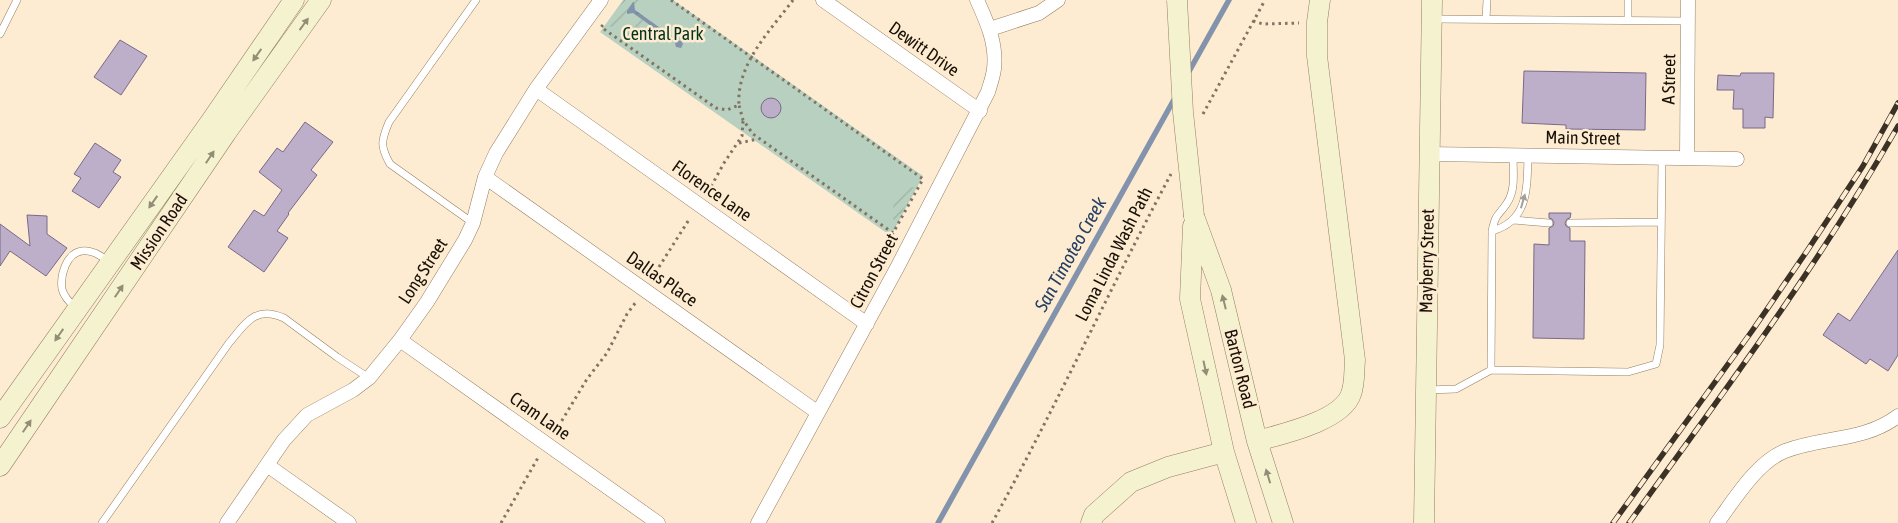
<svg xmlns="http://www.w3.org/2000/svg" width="1898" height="523" font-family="'Asap Condensed',sans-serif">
  <defs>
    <pattern id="garden-furrows" width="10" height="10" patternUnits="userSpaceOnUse" patternTransform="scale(1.25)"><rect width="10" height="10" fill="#b8d0bf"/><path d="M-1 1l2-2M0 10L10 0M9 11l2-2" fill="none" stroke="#9db2a3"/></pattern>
    <pattern id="water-ripples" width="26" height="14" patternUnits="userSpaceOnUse" patternTransform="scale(1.25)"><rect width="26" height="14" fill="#8293ab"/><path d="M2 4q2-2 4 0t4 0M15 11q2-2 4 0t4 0" fill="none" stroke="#697789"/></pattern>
  </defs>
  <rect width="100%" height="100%" fill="#feecd2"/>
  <path fill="#b8d0bf" d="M 623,0 L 673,0 L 923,176 L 891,236 L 600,32 Z"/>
  <path fill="url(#garden-furrows)" d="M 624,0 L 640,0 C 635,15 623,30 606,26 Z
    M 639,17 L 644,21 L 635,32 L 622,38 L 617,35 L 631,27 Z
    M 915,187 L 895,226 C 889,209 895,188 915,187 Z"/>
  <path fill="url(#water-ripples)" d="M 633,2 L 634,2 L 635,10 L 677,40 L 681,41 L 683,44 L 681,48 L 676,47 L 675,43 L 633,13 L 627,14 L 627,11 Z"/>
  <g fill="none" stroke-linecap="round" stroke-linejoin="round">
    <path stroke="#8293ab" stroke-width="5.5" d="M 1187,75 L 1229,0
      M 938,523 L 1176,96"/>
  </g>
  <path fill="#bdafca" stroke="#796987" d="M 120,40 L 147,56 L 121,95 L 94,77 Z
    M 1524,71 L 1646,73 L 1645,130 L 1566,129 L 1566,125 L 1522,123 Z
    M 1741,73 L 1774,73 L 1773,118 L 1765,117 L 1765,128 L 1743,128 L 1743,109 L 1733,109 L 1734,90 L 1717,90 L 1718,75 L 1740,76 Z
    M761 108a10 10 0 1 1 20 0a10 10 0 1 1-20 0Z
    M 305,122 L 333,142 L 311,170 L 317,175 L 288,213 L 289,214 L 277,231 L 288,238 L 264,272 L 228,247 L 254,210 L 264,216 L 282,190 L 259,172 L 277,148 L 283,152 Z
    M 95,143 L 121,160 L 113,172 L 121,177 L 99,208 L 72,191 L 81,178 L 74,174 Z
    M 1549,213 L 1571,213 L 1570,218 L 1567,219 L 1565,223 L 1566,226 L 1570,228 L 1570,241 L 1585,241 L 1584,339 L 1533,338 L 1534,244 L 1549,245 L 1549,228 L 1553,226 L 1554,223 L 1552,219 L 1549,218 Z
    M 27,215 L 47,216 L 47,234 L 67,248 L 46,276 L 10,251 L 0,266 L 0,224 L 30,246 Z
    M 1898,250 L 1898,355 L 1888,371 L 1870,359 L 1866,364 L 1823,335 L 1838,313 L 1850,321 Z"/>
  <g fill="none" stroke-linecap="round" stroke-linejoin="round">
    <g stroke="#937f61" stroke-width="8">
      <path id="lane" d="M 1434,19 L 1688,21
        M 1486,19 L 1487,0
        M 1628,21 L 1628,0
        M 0,34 L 17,0
        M 1513,220 L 1549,223
        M 473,223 L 390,164 C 380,146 381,141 389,122 L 476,0
        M 1570,223 L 1661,222
        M 1492,231 C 1529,221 1527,187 1528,156
        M 76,308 C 70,303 64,297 62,289 C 60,276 66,253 82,251 C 92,249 102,257 110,262
        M 1491,370 L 1492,231 C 1496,212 1498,217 1507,203 C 1516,190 1513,171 1513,156
        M 1428,390 L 1456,389 L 1491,370 L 1628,372 L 1656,364 L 1660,345 L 1662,158
        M 102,523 L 229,343 C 246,323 255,305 284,318 L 337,357 L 369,378"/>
    </g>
    <g stroke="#937f61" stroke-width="15">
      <path id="street" d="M 823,0 L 980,111
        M 990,29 L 1039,13 L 1058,0
        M 536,89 L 867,324
        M 1429,154 L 1737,159
        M 1687,158 L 1688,0
        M 485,177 L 817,412
        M 400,340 L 658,523
        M 267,465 L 349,523
        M 227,523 L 284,440 L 307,415 L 353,390 L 369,378 L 400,340 L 427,302 L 465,240 L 473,223 L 485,177 L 496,153 L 536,89 L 601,0
        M 758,523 L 898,266 L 988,92 C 990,85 993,77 994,69 C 997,44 987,22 977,0
        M 1717,523 C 1734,500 1757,462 1785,451 C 1824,436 1863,442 1898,416"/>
    </g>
    <g stroke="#937f61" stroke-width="21">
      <path id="secondary" d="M 1194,216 L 1221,290 L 1257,441 L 1283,523
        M 1193,226 L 1190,299 L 1224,452 L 1246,523
        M 0,418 L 211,121 L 294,0
        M 1257,441 C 1282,434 1342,421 1351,394 C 1355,384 1354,371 1355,360 L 1317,56 L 1317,22 L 1320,0
        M 0,466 L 226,133 L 321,0
        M 1091,523 L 1094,515 L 1131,482 L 1168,467 L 1224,452
        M 1424,523 L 1432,0"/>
    </g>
    <path stroke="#807463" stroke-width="3" stroke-dasharray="2.5 4" stroke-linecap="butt" d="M 671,0 L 923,179 L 893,233 L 753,134 L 743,120 L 739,105
      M 1253,21 L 1263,24 L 1299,23
      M 603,25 L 601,27 L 716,108 L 727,110 L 739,105 C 736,64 771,30 793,0
      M 1203,114 L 1265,0
      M 739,143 L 758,139
      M 708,192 L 724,163 L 742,136 L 743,121
      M 652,278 L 690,218
      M 555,432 L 587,379 L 607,353 L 627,314 L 636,302
      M 501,523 L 539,456
      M 992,523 C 1055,409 1109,290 1171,174"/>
    <use href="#lane" stroke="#fff" stroke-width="7"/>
    <use href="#street" stroke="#fff" stroke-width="14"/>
    <use href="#secondary" stroke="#f5f2cf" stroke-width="20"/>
    <g stroke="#3b3225" stroke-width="5.5">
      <path id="rail" d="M 1613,523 L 1752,331 L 1807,251 L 1863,166 L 1898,103
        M 1629,523 C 1723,393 1819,265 1898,126"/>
    </g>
    <use href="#rail" stroke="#feecd2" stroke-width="4" stroke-dasharray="11" stroke-linecap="butt"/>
    <g stroke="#937f61" stroke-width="21" stroke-linecap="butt">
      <path id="secondary-bridge" d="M 1177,0 L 1183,112 L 1194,216"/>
    </g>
    <use href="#secondary-bridge" stroke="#f5f2cf" stroke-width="20"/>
  </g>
  <defs><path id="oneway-solid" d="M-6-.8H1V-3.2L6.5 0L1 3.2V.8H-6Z" transform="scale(1.25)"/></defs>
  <g fill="#928d75">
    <use href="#oneway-solid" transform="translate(304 24) rotate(-54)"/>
    <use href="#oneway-solid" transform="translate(257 55) rotate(125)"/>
    <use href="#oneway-solid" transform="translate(210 157) rotate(-56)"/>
    <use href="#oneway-solid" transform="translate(153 202) rotate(125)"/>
    <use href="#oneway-solid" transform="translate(119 291) rotate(-56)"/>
    <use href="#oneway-solid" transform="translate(1224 302) rotate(-104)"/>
    <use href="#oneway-solid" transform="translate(59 335) rotate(125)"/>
    <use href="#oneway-solid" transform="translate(1205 368) rotate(78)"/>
    <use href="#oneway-solid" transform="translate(27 426) rotate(-56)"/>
    <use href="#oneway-solid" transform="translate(1268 476) rotate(-107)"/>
  </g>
  <use fill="#a3a09b" href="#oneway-solid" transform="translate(1523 201) rotate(-74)"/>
  <g text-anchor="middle" stroke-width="5" stroke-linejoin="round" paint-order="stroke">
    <g font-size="18" fill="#003319" stroke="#feecd2">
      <text x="663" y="40">Central Park</text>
    </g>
    <g font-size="18" fill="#181106" stroke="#feecd2">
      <text transform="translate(924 49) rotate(35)" y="6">Dewitt Drive</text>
      <text transform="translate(1669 79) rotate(-89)" y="6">A Street</text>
      <text transform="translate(1583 138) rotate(1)" y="6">Main Street</text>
      <text transform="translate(712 191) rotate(35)" y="6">Florence Lane</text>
      <text transform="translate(159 232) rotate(-56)" y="6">Mission Road</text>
      <text transform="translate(1114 254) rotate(-63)" y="6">Loma Linda Wash Path</text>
      <text transform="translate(1427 261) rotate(-89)" y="6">Mayberry Street</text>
      <text transform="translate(423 271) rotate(-57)" y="6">Long Street</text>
      <text transform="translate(874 271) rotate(-62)" y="6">Citron Street</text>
      <text transform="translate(662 279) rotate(35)" y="6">Dallas Place</text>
      <text transform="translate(1240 369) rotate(76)" y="6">Barton Road</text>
      <text transform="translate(540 416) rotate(35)" y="6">Cram Lane</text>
    </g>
    <g font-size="19" font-style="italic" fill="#243f62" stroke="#feecd2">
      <text transform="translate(1070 254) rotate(-61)" y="7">San Timoteo Creek</text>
    </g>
  </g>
</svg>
